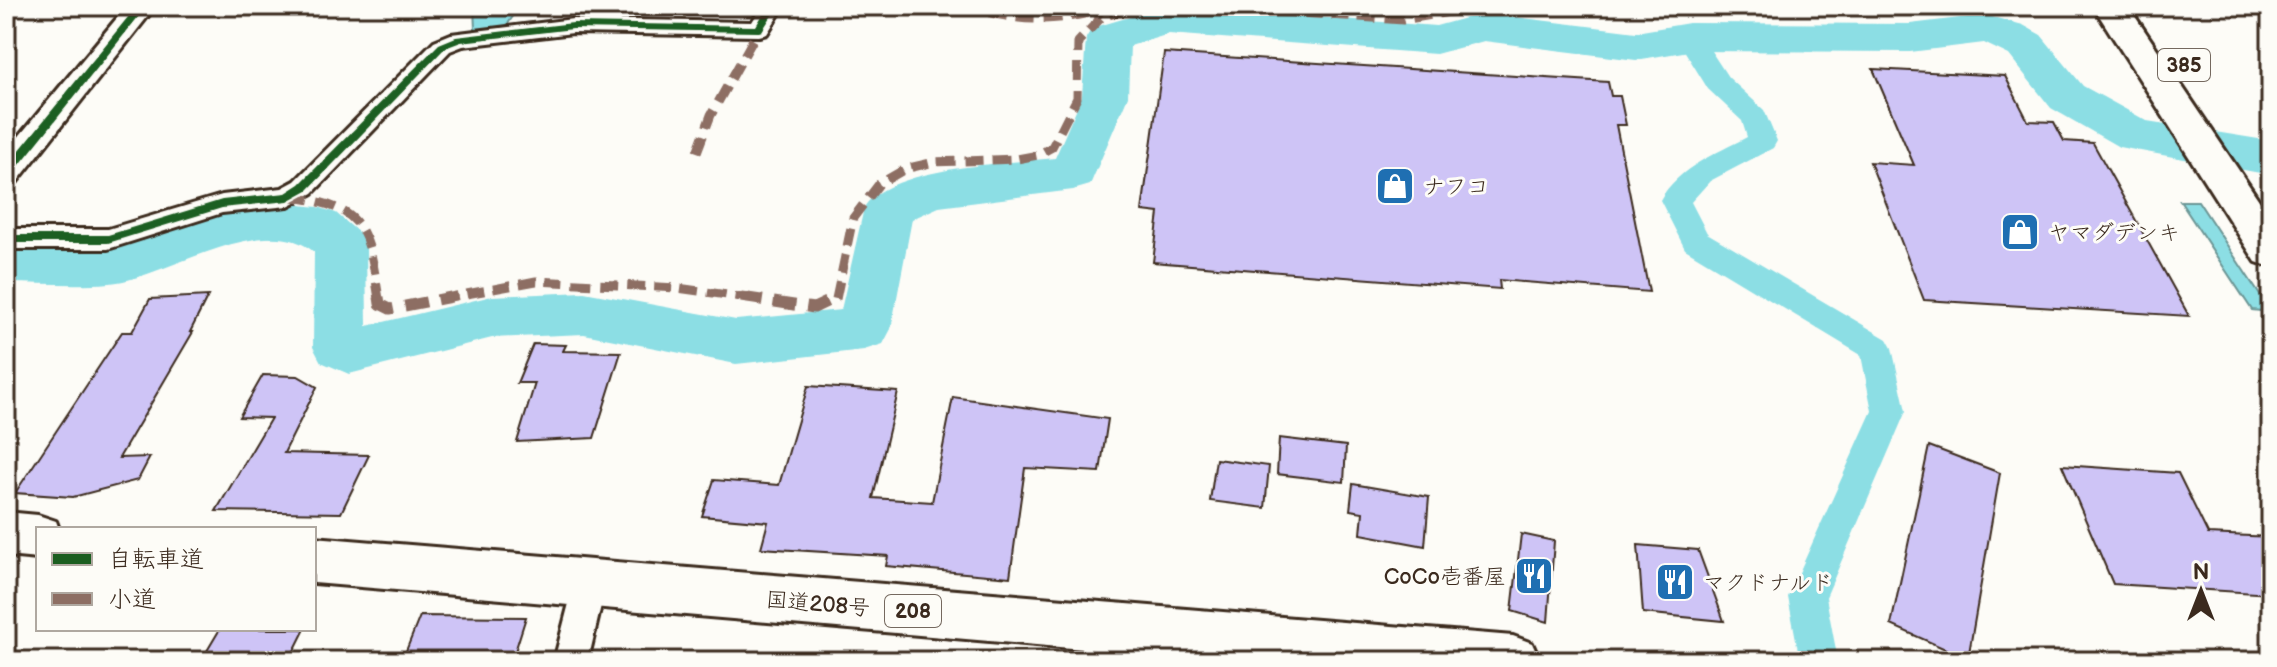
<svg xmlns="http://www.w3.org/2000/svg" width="2277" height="667" font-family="'Balsamiq Sans','Klee One',sans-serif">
  <rect width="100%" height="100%" fill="#fdfcf7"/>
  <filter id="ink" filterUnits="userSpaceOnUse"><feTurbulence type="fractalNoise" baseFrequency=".0125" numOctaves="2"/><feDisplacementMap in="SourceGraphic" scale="16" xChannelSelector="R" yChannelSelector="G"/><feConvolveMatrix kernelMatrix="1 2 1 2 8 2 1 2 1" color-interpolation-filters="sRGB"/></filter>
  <g filter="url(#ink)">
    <path fill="#8cdee4" stroke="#6c9695" stroke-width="2" d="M 474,6 L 520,6 L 503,31 L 475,30 Z
      M 2180,201 L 2198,201 L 2271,312 L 2252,310 Z"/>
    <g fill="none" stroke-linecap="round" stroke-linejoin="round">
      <path fill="#8cdee4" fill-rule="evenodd" d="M 1689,29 L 1698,31 L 1728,77 L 1764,110 L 1777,141 L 1773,148 L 1710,181 L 1691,202 L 1707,233 L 1887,339 L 1892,348 L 1906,411 L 1826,597 L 1838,661 L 1800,661 L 1788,597 L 1872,411 L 1861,355 L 1685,249 L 1660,200 C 1679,167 1715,154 1747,137 L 1742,121 L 1708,89 L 1676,37 L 1680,31 Z"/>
      <path fill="#8cdee4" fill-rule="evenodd" d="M 1167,6 L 1436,26 L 1484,13 L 1636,32 L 1689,23 L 1910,24 L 1985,15 L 2023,25 L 2041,35 L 2083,86 L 2147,121 L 2271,141 L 2271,175 L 2119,147 L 2051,108 L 2009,55 L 1984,43 L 1910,52 L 1689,51 L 1636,60 L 1484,41 L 1436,54 L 1169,34 L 1130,46 L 1128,96 L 1090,185 L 1073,190 L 939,207 L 912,219 L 891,329 L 883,344 L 864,350 L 736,364 L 584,334 L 492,338 L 349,374 L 321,362 L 313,347 L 314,252 C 265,208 164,279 110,283 C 76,286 40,283 6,283 L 6,245 L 112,245 L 226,207 L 271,202 L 318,207 L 336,213 L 358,232 L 366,245 L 367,326 L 492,296 L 584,292 L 736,320 L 841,310 L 864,208 C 887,167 1010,163 1055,158 L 1082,96 L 1086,38 L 1092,28 Z"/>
    </g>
    <path fill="#cec4f6" stroke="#3b2a1e" stroke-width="2" d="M 1164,53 L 1608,82 L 1611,96 L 1620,96 L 1626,125 L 1616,125 L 1649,292 L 1499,280 L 1500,289 L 1153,262 L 1159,213 L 1142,211 Z
      M 1873,69 L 2005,76 L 2028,121 L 2054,122 L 2064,141 L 2093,143 L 2189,316 L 1924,300 L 1870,162 L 1914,165 Z
      M 208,296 L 190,332 L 193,332 L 119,458 L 150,457 L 138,480 L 73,497 L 15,493 L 122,332 L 132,332 L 150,299 Z
      M 533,344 L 566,345 L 563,351 L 621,352 L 594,438 L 517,442 L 535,383 L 517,383 Z
      M 263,375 L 298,376 L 317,387 L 284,453 L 369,455 L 341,513 L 216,511 L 271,418 L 239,417 Z
      M 808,386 L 898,392 L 873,498 L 932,502 L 953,397 L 1108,419 L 1100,472 L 1025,468 L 1010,577 L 886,566 L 888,556 L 761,548 L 768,522 L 702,516 L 714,480 L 779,485 Z
      M 1279,438 L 1346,446 L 1344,482 L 1277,474 Z
      M 1929,446 L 2000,473 L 1968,659 L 1891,625 Z
      M 1216,459 L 1269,466 L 1265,508 L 1210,501 Z
      M 2062,465 L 2178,473 L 2208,534 L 2271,537 L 2271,594 L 2113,584 Z
      M 1353,484 L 1429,497 L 1425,546 L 1361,534 L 1363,512 L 1350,510 Z
      M 1521,534 L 1554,541 L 1548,622 L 1512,611 Z
      M 1638,545 L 1698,550 L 1724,621 L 1643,613 Z
      M 420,616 L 526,617 L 512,661 L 402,661 Z
      M 220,629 L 305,629 L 289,661 L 201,661 Z"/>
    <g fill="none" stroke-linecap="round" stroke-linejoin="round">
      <g stroke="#3b2a1e" stroke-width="6">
        <path id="minor" d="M 762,6 L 784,6 L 767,34 L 759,36 L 573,33 L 463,46 L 450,51 L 313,193 L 288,206 L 222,213 L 108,249 L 6,249 L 6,229 L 108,229 L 222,195 L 282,188 L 295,181 L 434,41 L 451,34 L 573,19 L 752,22 Z
          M 590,569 L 601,574 L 606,584 L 588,661 L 554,661 L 574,584 L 579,574 Z"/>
      </g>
      <g stroke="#3b2a1e" stroke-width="6">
        <path id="tertiary" d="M 127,6 L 156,6 L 17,182 L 6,185 L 6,152 Z"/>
      </g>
      <g stroke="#3b2a1e" stroke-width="6">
        <path id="trunk" d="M 2093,6 L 2128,6 L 2271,218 L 2271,267 L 2256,262 Z
          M 6,512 L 38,515 L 56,521 L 59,529 L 38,529 L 38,559 L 6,556 Z
          M 314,537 L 1513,636 L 1532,643 L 1540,661 L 1222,661 L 314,583 Z"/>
      </g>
      <use href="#minor" fill="#fdfcf7" fill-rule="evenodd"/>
      <use href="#tertiary" fill="#fdfcf7" fill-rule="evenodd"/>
      <use href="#trunk" fill="#fdfcf7" fill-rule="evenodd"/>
      <path stroke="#8d6e63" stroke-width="9" stroke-dasharray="18 9" stroke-linecap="butt" d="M 964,6 C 1013,20 1043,24 1093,12 L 1101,18
        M 1197,6 L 1403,20 L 1485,6
        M 697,152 L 711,115 L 759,29
        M 292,197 C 367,207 368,231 379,299
        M 440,299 L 536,281 L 678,288 L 755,299
        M 836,299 L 853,218 L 879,184 L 905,169 L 934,162 L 1017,159 L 1038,155 L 1052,147 L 1077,98 L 1078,42 L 1101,18 L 1133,6"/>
      <path stroke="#8d6e63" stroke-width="11" stroke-dasharray="22 11" stroke-linecap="butt" d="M 379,297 L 380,304 L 390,309 L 451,297
        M 741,297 L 814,308 L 837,297"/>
      <g stroke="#fdfcf7" stroke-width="5">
        <path id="cycleway" d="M 137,6 L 147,6 L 10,177 L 6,178 L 6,167 Z
          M 768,6 L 778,6 L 762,31 L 759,32 L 573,29 L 461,42 L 445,48 L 308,190 L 288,201 L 222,208 L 108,243 L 6,243 L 6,235 L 108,235 L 222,200 L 286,193 L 300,184 L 439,44 L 456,37 L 573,23 L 756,26 Z"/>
      </g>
      <use href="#cycleway" fill="#1b5e20" fill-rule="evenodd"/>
    </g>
  </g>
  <defs>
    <g id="shop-square" transform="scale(2)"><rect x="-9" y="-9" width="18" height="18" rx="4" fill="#1f6fb2" stroke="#fdfcf7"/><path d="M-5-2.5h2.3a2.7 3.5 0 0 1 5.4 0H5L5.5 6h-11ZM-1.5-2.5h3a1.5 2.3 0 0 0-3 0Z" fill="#fff"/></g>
    <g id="restaurant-square" transform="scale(2)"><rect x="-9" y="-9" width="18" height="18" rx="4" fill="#1f6fb2" stroke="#fdfcf7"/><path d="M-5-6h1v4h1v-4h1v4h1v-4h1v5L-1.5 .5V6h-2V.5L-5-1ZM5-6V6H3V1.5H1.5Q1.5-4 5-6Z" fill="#fff"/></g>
  </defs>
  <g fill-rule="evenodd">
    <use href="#shop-square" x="1395" y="186"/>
    <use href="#shop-square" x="2020" y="232"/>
    <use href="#restaurant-square" x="1534" y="576"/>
    <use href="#restaurant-square" x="1675" y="582"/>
  </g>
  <g text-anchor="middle" stroke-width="6" stroke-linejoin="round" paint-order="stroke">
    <g fill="#fdfcf7" stroke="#75695f" stroke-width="2">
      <rect x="2158" y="49" width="52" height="32" rx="6"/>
      <rect x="885" y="595" width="56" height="32" rx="6"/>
    </g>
    <g font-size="20" font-weight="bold" fill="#3b2a1e">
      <text x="2184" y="72">385</text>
      <text x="913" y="618">208</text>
    </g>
    <g font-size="22" fill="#3b2a1e" stroke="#fdfcf7" text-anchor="start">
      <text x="1423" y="194">ナフコ</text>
      <text x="2048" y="240">ヤマダデンキ</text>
      <text x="1506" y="584" text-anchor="end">CoCo壱番屋</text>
      <text x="1703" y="590">マクドナルド</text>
    </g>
    <g font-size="22" fill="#3b2a1e" stroke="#fdfcf7">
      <text transform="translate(818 603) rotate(5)" y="8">国道208号</text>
    </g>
  </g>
  <rect width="2277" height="667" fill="none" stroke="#fdfcf7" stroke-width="32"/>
  <rect x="16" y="16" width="2245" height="635" fill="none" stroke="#3b2a1e" stroke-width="3" filter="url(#ink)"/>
  <rect x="36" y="527" width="280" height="104" fill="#fdfcf7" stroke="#afa8a0" stroke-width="2"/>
  <rect x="52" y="553" width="40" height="12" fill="#1b5e20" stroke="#afa8a0" stroke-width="2"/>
  <text x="108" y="567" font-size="24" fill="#3b2a1e">自転車道</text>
  <rect x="52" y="593" width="40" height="12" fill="#8d6e63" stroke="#afa8a0" stroke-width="2"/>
  <text x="108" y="607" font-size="24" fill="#3b2a1e">小道</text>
  <g transform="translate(2201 591)" stroke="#fdfcf7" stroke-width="6" paint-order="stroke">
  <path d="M0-6L14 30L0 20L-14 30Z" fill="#3b2a1e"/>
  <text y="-12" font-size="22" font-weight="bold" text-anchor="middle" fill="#3b2a1e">N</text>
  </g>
</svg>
